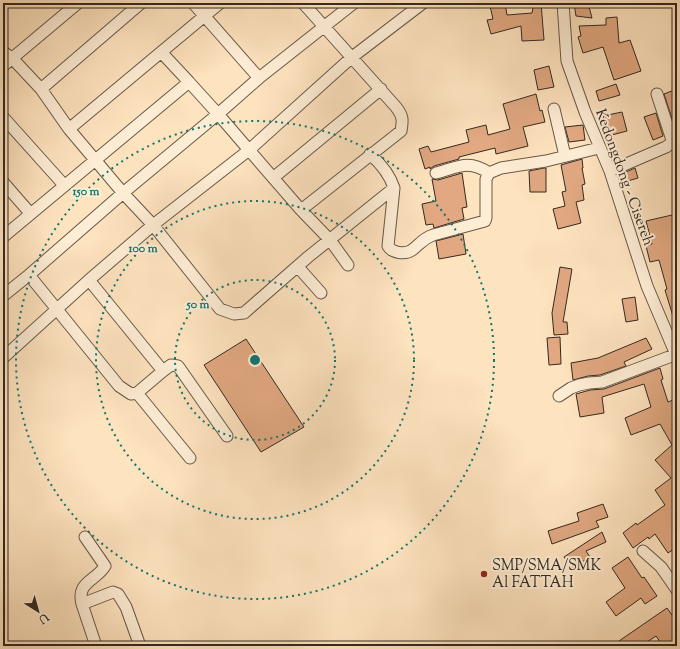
<svg xmlns="http://www.w3.org/2000/svg" width="680" height="649" font-family="'Sorts Mill Goudy',serif">
  <rect width="100%" height="100%" fill="#fee3bf"/>
  <filter id="stains"><feTurbulence type="fractalNoise" baseFrequency=".005" numOctaves="4"/><feColorMatrix values="0 0 0 0 .2 0 0 0 0 .09 0 0 0 0 .02 0 0 0 .5 -.17"/></filter>
  <radialGradient id="worn" r=".72"><stop offset=".6" stop-color="#630" stop-opacity="0"/><stop offset="1" stop-color="#630" stop-opacity=".3"/></radialGradient>
  <path fill="#e1a881" stroke="#342920" d="M 505,3 L 507,15 L 532,13 L 534,3 L 541,3 L 544,40 L 522,41 L 521,26 L 491,34 L 487,20 L 493,19 L 490,6 Z
    M 574,3 L 588,3 L 592,18 L 576,16 Z
    M 617,17 L 619,43 L 630,40 L 641,71 L 614,80 L 603,47 L 583,53 L 578,37 L 581,36 L 579,26 L 606,25 L 606,18 Z
    M 549,66 L 554,87 L 538,90 L 534,70 Z
    M 616,84 L 620,95 L 599,101 L 596,91 Z
    M 677,89 L 677,130 L 676,131 L 664,94 Z
    M 536,94 L 540,111 L 542,110 L 545,122 L 523,127 L 528,146 L 496,154 L 495,148 L 459,157 L 459,159 L 434,166 L 430,169 L 430,167 L 425,169 L 419,149 L 428,146 L 431,152 L 469,142 L 466,130 L 486,125 L 488,135 L 510,129 L 503,104 Z
    M 622,112 L 627,131 L 608,136 L 603,116 Z
    M 656,113 L 663,136 L 653,140 L 644,117 Z
    M 583,125 L 585,140 L 569,142 L 565,127 Z
    M 582,159 L 583,168 L 582,168 L 585,184 L 582,185 L 584,200 L 576,202 L 581,223 L 558,229 L 553,209 L 565,206 L 562,192 L 566,191 L 561,165 Z
    M 544,168 L 546,168 L 546,192 L 530,192 L 529,171 Z
    M 635,168 L 638,178 L 621,183 L 619,175 Z
    M 462,173 L 467,207 L 462,208 L 464,219 L 434,228 L 433,224 L 426,225 L 422,204 L 436,201 L 432,179 L 438,180 Z
    M 672,215 L 677,235 L 677,322 L 675,323 L 665,290 L 667,289 L 659,260 L 650,262 L 646,246 L 652,244 L 646,221 Z
    M 463,234 L 466,254 L 439,259 L 436,241 Z
    M 560,267 L 572,269 L 563,322 L 567,322 L 568,334 L 554,335 L 552,313 Z
    M 635,297 L 638,320 L 626,322 L 622,299 Z
    M 560,337 L 561,364 L 549,365 L 547,338 Z
    M 646,338 L 652,349 L 624,362 L 626,366 L 600,375 L 588,376 L 573,380 L 571,363 L 598,358 Z
    M 246,339 L 304,427 L 261,452 L 204,365 Z
    M 660,368 L 663,379 L 661,380 L 668,402 L 673,400 L 677,409 L 677,492 L 672,495 L 677,502 L 677,547 L 668,553 L 655,534 L 649,539 L 648,537 L 633,548 L 623,533 L 636,523 L 637,525 L 665,505 L 655,490 L 671,478 L 655,460 L 672,445 L 660,424 L 631,435 L 625,418 L 651,407 L 644,384 L 602,397 L 604,413 L 580,417 L 576,394 L 590,390 L 604,389 Z
    M 603,504 L 608,517 L 596,521 L 599,527 L 552,544 L 548,531 L 579,521 L 577,513 Z
    M 602,532 L 606,542 L 586,551 L 590,557 L 572,568 L 564,557 Z
    M 628,557 L 642,578 L 644,577 L 657,596 L 645,604 L 641,598 L 616,616 L 606,602 L 625,588 L 612,568 Z
    M 667,608 L 677,622 L 677,646 L 663,646 L 656,636 L 641,646 L 623,646 L 619,641 Z"/>
  <g fill="none" stroke-linecap="round" stroke-linejoin="round">
    <g stroke="#665848" stroke-width="13">
      <path id="street" d="M 193,3 L 259,78
        M 563,3 L 567,61 L 585,112 L 610,171 L 647,286 L 677,357
        M 3,52 L 12,58 L 41,89 L 69,129 L 123,193 L 153,225 L 220,309 L 234,314 L 244,313 L 308,257 L 394,188
        M 162,53 L 189,82
        M 3,66 L 78,3
        M 41,89 L 141,3
        M 554,109 L 565,156
        M 3,117 L 64,185
        M 69,129 L 220,3
        M 370,154 C 380,163 390,175 394,188 L 388,246 C 392,253 405,255 412,250 C 420,244 422,239 433,235 L 485,221 L 486,218 L 486,179 L 489,173 L 501,168 L 546,161 L 599,148
        M 610,171 L 666,147 L 670,144 L 672,140 L 657,94
        M 436,173 C 458,167 469,159 489,173
        M 273,178 L 381,89
        M 3,182 L 30,213
        M 301,210 L 401,131 C 403,120 403,116 396,107 L 303,3
        M 3,237 L 189,82 L 218,114 L 249,150 L 153,225 L 89,280 L 3,358
        M 348,265 L 330,240 L 301,210 L 249,150 L 351,58 L 423,3
        M 298,267 L 321,293
        M 29,275 L 119,386 L 131,394 L 137,393
        M 89,280 L 163,371 L 137,393 L 190,458
        M 3,296 L 29,275 L 123,193 L 218,114 L 259,78 L 354,3
        M 163,371 L 171,365 L 178,366 L 227,436
        M 559,396 L 571,388 L 579,385 L 589,383 L 602,382 L 677,354
        M 643,551 L 661,567 L 677,590
        M 82,604 C 76,582 96,581 105,566 L 85,537
        M 96,646 L 82,604 L 113,592 L 118,594 L 126,607 L 140,646"/>
    </g>
    <use href="#street" stroke="#feedd5" stroke-width="11"/>
  </g>
  <g fill="none" stroke="#0f766e" stroke-width="2" stroke-dasharray="2 4">
    <circle cx="255" cy="360" r="80"/>
    <circle cx="255" cy="360" r="159"/>
    <circle cx="255" cy="360" r="239"/>
  </g>
  <circle fill="#8f2418" stroke="#feedd5" stroke-width="1.5" cx="484" cy="574" r="4"/>
  <g text-anchor="middle" stroke-width="4" stroke-linejoin="round" paint-order="stroke">
    <g font-size="15" fill="#342920" stroke="#feedd5">
      <text transform="translate(625 177) rotate(70)" y="5">Kedongdong - Cisereh</text>
    </g>
    <g font-size="15" fill="#342920" stroke="#feedd5" text-anchor="start">
      <text x="492" y="570">SMP/SMA/SMK<tspan x="492" dy="17">Al FATTAH</tspan></text>
    </g>
  </g>
  <circle cx="255" cy="360" r="6" fill="#0f766e" stroke="#feedd5" stroke-width="2"/>
  <g font-size="12" text-anchor="middle" font-weight="bold" fill="#0f766e" stroke="#feedd5" stroke-width="4" stroke-linejoin="round" paint-order="stroke">
    <text x="86" y="195">150 m</text>
    <text x="143" y="252">100 m</text>
    <text x="198" y="308">50 m</text>
  </g>
  <rect width="680" height="649" fill="none" stroke="#fee3bf" stroke-width="16"/>
  <rect x="4" y="4" width="672" height="641" fill="none" stroke="#342920" stroke-width="2"/>
  <rect x="8" y="8" width="664" height="633" fill="none" stroke="#342920"/>
  <g transform="translate(38 611) rotate(143)" stroke="#feedd5" stroke-width="3" paint-order="stroke">
  <path d="M0-3L7 15L0 10L-7 15Z" fill="#342920"/>
  <text y="-6" font-size="11" font-weight="bold" text-anchor="middle" fill="#342920">U</text>
  </g>
  <rect width="100%" height="100%" filter="url(#stains)"/>
  <rect width="100%" height="100%" fill="url(#worn)"/>
</svg>
